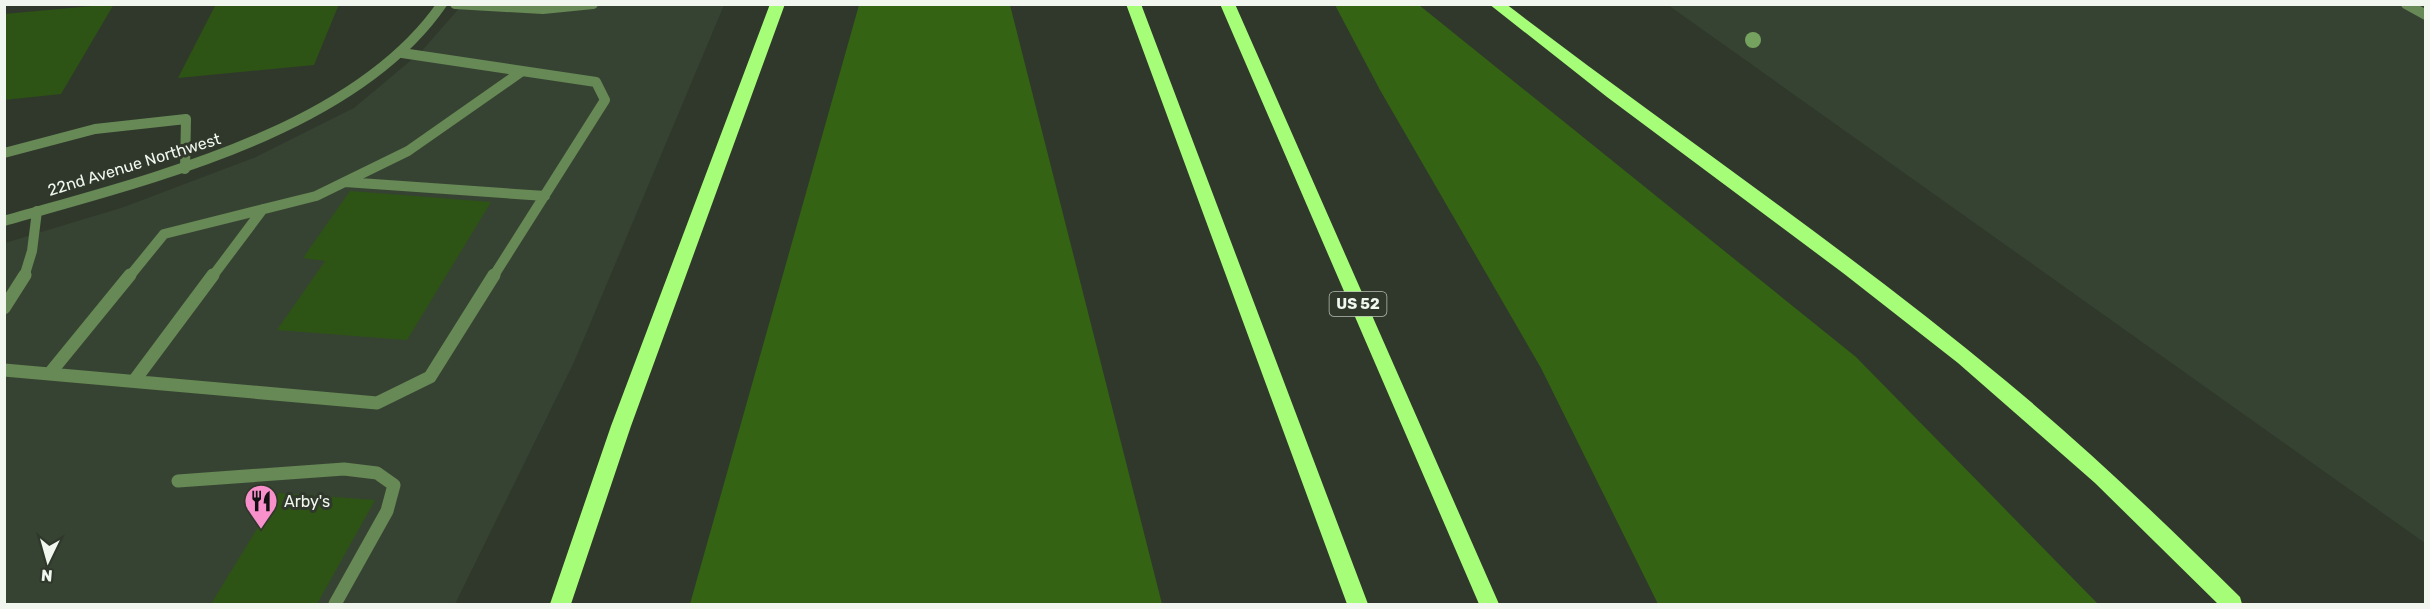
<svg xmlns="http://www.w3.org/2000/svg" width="2430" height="609" font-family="Rubik,sans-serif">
  <rect width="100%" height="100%" fill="#30382c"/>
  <path fill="#374332" d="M 462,5 L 724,5 L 574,362 L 455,604 L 5,604 L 5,243 L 124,207 L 256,157 L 354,108 L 421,52 Z
    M 1668,5 L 2425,5 L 2425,543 Z"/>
  <path fill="#336313" d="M 859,5 L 1010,5 L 1162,604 L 690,604 Z
    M 1335,5 L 1419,5 L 1856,357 L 2098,604 L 1658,604 L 1541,368 L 1380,90 Z"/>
  <path fill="#2d5414" d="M 114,4 L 61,94 L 4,100 L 4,14 Z
    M 216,4 L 339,4 L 314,65 L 178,78 Z
    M 350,191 L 491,202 L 407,340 L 277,330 L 325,261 L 303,258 Z
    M 279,493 L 375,500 L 317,604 L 211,604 Z"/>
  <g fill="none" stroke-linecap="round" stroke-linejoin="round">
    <path stroke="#678956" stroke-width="10" d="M 455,4 L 543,9 L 593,4
      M 402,53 L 596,82 L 605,100 L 493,277
      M 4,153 L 95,129 L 186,119 L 185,169
      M 345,182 L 545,196
      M 24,277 L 32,251 L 37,211
      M 129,277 L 164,234 L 316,196 L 408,151 L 521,72
      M 212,277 L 263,209"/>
    <path stroke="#678956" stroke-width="13" d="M 4,308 L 25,275
      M 4,370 L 377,403 L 430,377 L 494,275
      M 50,373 L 130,275
      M 134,381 L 213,275
      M 178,481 L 344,469 L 377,473 L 394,485 L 387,511 L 335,604"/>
    <path stroke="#678956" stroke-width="10" d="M 2406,4 L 2426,15
      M 4,221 C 146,180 354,132 442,4"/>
    <path fill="#a6fd77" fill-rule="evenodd" d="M 770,4 L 785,4 L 631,426 L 571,604 L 550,604 L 611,426 Z
      M 1126,4 L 1141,4 L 1368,604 L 1347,604 Z
      M 1220,4 L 1235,4 L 1499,604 L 1479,604 Z
      M 1489,4 L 1506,4 C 1672,131 1846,248 2006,381 C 2088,449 2164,522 2240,597 L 2242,604 L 2218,604 L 2095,483 L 1958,363 L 1843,273 L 1607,97 Z"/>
  </g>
  <circle fill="#76a260" cx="1753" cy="40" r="8"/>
  <defs>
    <g id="restaurant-pin" transform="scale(1.725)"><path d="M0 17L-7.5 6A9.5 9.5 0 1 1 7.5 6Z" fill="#f890cb" stroke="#30382c"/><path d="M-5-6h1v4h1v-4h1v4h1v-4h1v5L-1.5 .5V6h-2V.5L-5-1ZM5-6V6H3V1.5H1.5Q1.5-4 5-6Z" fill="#111"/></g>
  </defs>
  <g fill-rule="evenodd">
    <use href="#restaurant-pin" x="261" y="501"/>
  </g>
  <g text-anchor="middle" stroke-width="6" stroke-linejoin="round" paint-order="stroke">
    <rect fill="#30382c" stroke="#b7beb4" stroke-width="1.5" x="1329.5" y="292" width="57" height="24" rx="4.5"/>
    <g font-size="15" font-weight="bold" fill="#f1f7ef">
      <text x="1358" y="309">US 52</text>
    </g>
    <g font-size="16" fill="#f1f7ef" stroke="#30382c">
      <text transform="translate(134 164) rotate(-17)" y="6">22nd Avenue Northwest</text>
    </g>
    <g font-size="16" fill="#f1f7ef" stroke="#30382c" text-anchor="start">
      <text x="284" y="507">Arby's</text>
    </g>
  </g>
  <rect width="2430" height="609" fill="none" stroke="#f1f7ef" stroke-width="12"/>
  <g transform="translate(48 561) rotate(185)" stroke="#30382c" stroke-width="4.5" paint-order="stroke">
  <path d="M0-4.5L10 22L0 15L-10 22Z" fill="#f1f7ef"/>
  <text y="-9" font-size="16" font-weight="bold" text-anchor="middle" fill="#f1f7ef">N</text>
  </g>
</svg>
